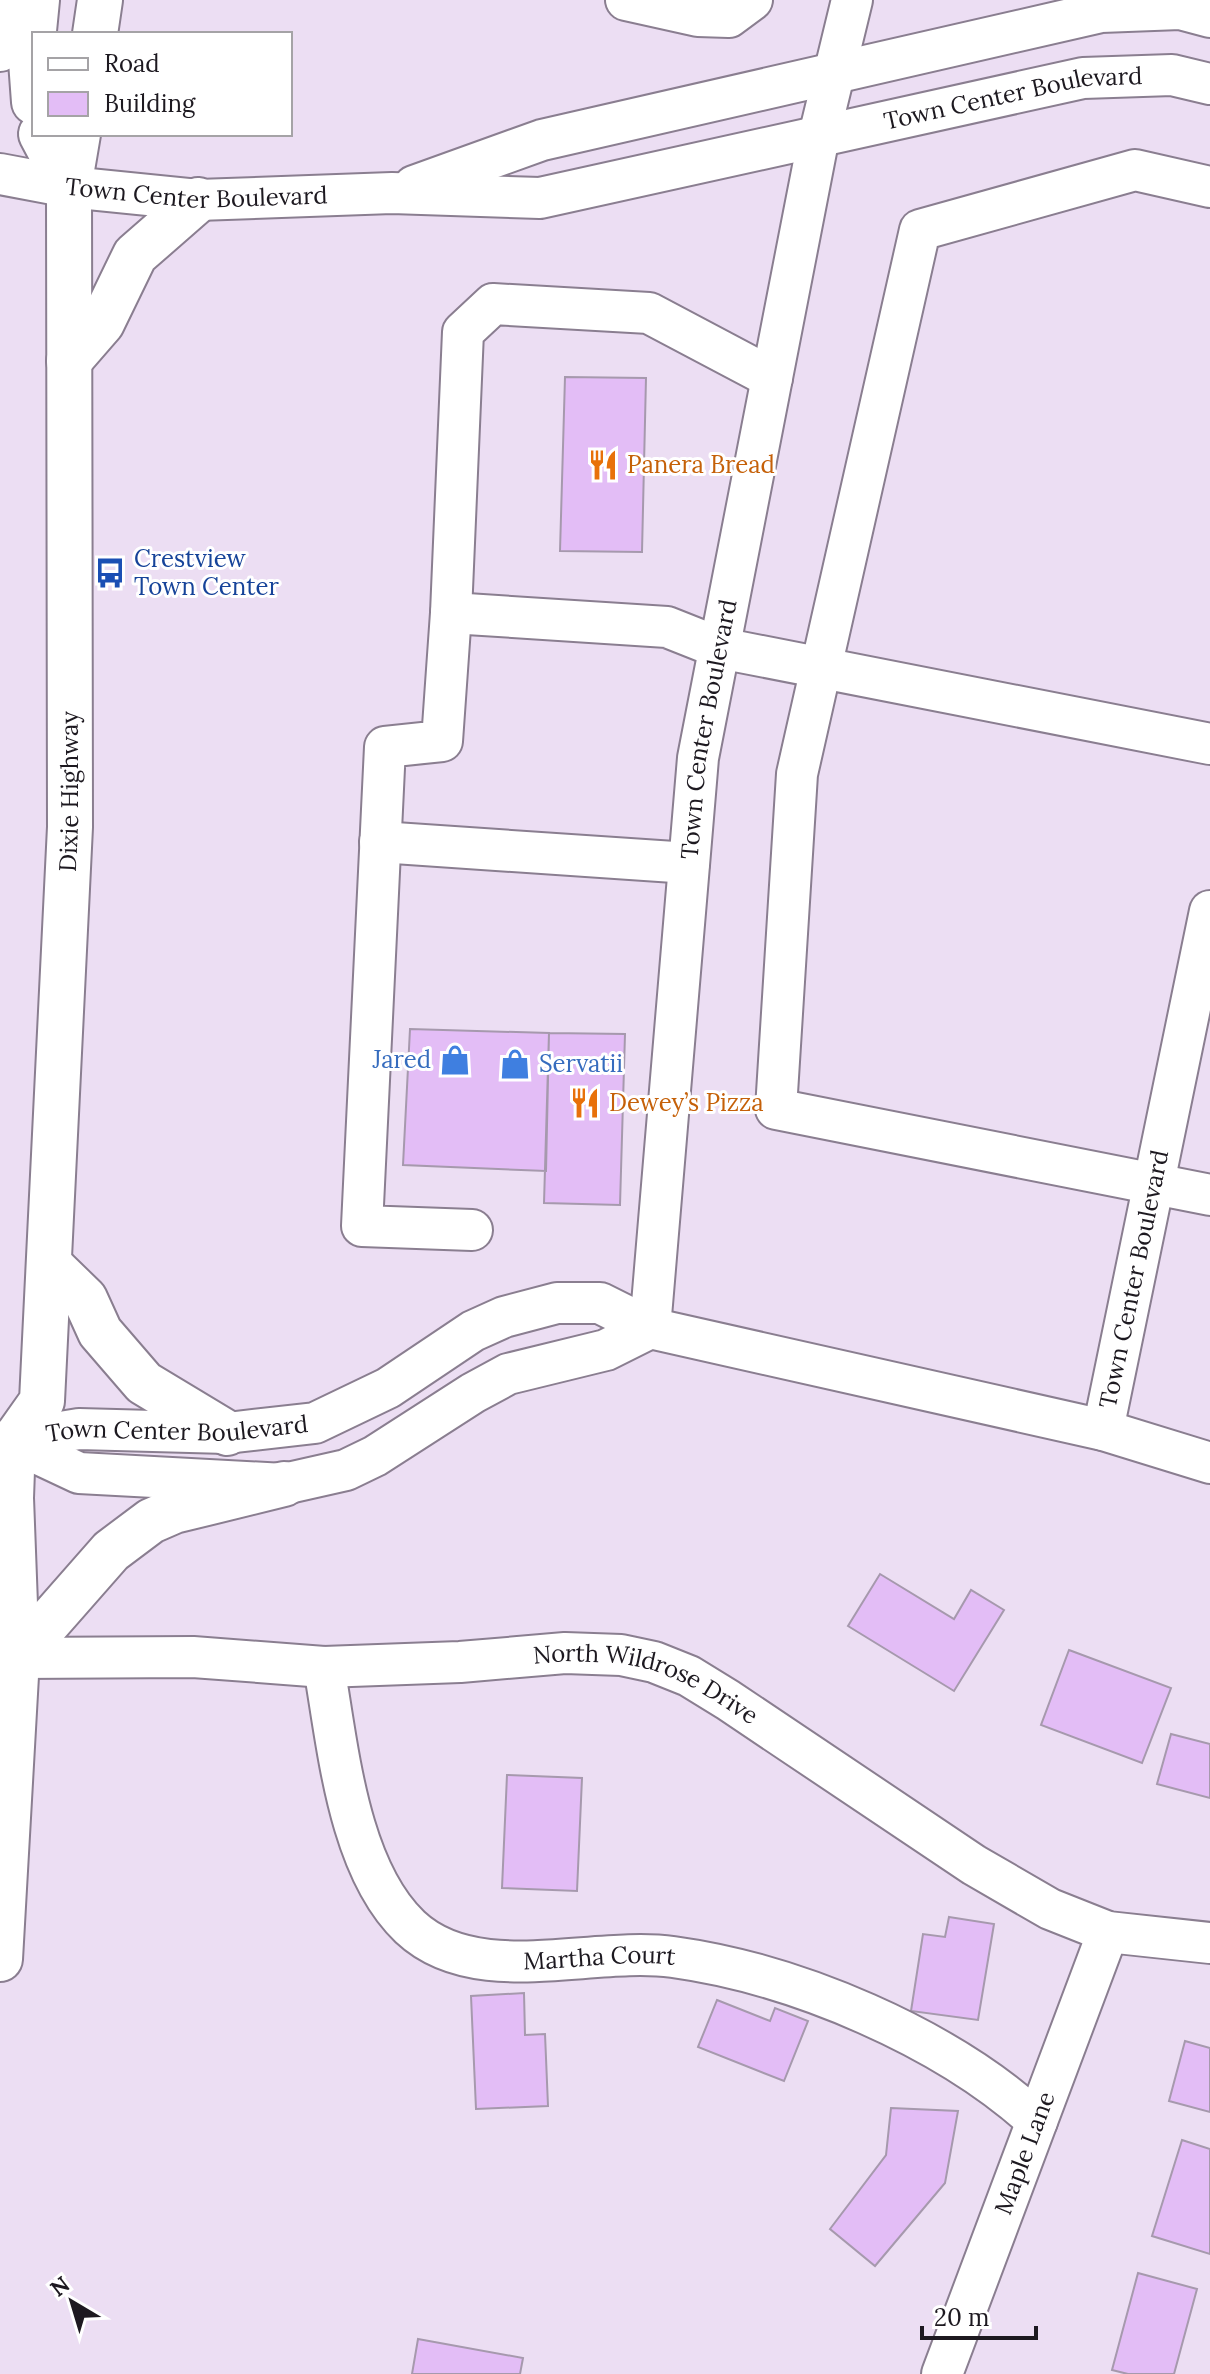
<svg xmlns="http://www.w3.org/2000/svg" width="1210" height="2374" font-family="Lora,serif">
  <rect width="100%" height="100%" fill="#ecdef3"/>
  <path fill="#e3bdf6" stroke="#a699ad" stroke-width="2" d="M 565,377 L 646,378 L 642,552 L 560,551 Z
    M 410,1029 L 549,1033 L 546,1171 L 403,1165 Z
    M 549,1033 L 625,1034 L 620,1205 L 544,1203 Z
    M 880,1574 L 954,1619 L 971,1590 L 1004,1610 L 954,1691 L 848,1626 Z
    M 1069,1650 L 1171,1688 L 1142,1763 L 1041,1725 Z
    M 1171,1734 L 1210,1744 L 1210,1798 L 1157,1784 Z
    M 507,1775 L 582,1778 L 577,1891 L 502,1888 Z
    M 949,1917 L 994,1924 L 978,2020 L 911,2011 L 923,1934 L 945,1937 Z
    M 524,1993 L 525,2035 L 545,2034 L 548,2106 L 476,2109 L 471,1996 Z
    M 717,2000 L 770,2021 L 775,2008 L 808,2021 L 784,2081 L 698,2047 Z
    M 1185,2041 L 1210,2048 L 1210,2112 L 1169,2101 Z
    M 891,2108 L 958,2111 L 945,2183 L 875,2266 L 830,2229 L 886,2155 Z
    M 1182,2140 L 1210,2149 L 1210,2254 L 1152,2236 Z
    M 1138,2273 L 1197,2289 L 1174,2374 L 1128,2374 L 1112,2370 Z
    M 418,2339 L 523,2358 L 520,2374 L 412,2374 Z"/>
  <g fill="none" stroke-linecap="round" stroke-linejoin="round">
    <g stroke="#8a7e90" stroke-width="44">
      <g id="minor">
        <path d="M 626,0 L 698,16 L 729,17 L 752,0"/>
        <path id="s1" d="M 0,174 L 69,187 L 198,200 L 392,193 L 540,198 L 1083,78 L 1172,75 L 1210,84"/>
        <path d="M 414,186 L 542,140 L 1101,12 L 1180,9 L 1210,17"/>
        <path d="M 1210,187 L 1135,170 L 920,230 L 797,774 L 776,1109 L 1210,1195"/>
        <path d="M 451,613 L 667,627 L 720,648 L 1210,744"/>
        <path d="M 380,842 L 689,863"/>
        <path d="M 472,1230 L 362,1226 L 385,747 L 442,741 L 451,613 L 463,332 L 493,304 L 649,313 L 772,378"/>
        <path id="s2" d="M 650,1328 L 698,758 L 819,136 L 852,0"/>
        <path id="s3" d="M 1103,1430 L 1210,911"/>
        <path id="s4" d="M 0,1442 L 79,1429 L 227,1433 L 315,1423 L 388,1388 L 473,1331 L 504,1317 L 557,1303 L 600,1303 L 650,1328 L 1103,1430 L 1210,1463"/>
        <path d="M 13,1442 L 79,1473 L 284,1484 L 346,1470 L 375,1456 L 473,1393 L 508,1374 L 606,1350 L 650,1328"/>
        <path id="s5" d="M 17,1658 L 193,1657 L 324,1667 L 460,1662 L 565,1653 L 621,1655 L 654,1662 L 689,1676 L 728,1700 L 974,1865 L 1050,1909 L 1108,1932 L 1210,1943"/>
        <path id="s6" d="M 324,1667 C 338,1747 348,1868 410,1927 C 476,1989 590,1946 673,1957 C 796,1974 945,2037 1037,2121"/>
        <path id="s7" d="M 942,2374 L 1108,1932"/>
      </g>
    </g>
    <g stroke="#8a7e90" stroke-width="48">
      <g id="major">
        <path d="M 95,34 L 100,0"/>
        <path d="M 0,49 L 4,0"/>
        <path d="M 34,102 L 31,61 L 37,0"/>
        <path d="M 41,134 L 69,187"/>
        <path d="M 69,361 L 102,323 L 135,255 L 198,200"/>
        <path d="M 49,1264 L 85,1299 L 100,1332 L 144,1383 L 227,1433"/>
        <path d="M 17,1658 L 111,1551 L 151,1521 L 174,1511 L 284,1484"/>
        <path id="s8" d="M 0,1959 L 17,1658 L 11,1498 L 13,1442 L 42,1401 L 70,827 L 69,187 L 78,134"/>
      </g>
    </g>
    <use href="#minor" stroke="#fff" stroke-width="40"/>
    <use href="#major" stroke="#fff" stroke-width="44"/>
  </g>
  <defs>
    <g id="restaurant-bare" transform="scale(2.4)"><path d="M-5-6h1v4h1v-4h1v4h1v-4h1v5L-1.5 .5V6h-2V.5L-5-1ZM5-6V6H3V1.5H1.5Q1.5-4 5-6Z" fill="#e8710a" stroke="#fff" stroke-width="2.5" paint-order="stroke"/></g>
    <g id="bus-bare" transform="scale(2.4)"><path d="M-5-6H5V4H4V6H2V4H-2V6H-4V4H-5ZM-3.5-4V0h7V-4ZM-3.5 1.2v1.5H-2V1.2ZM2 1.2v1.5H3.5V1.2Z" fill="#1a4fb4" stroke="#fff" stroke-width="2.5" paint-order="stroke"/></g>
    <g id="shop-bare" transform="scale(2.4)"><path d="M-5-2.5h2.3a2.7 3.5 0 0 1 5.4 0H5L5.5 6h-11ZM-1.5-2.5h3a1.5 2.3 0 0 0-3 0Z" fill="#3f7fe0" stroke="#fff" stroke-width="2.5" paint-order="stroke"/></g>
  </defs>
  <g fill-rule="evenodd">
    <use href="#restaurant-bare" x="603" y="465"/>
    <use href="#bus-bare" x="110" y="573"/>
    <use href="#shop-bare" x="455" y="1060"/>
    <use href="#shop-bare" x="515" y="1064"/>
    <use href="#restaurant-bare" x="585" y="1103"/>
  </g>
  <g text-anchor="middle" stroke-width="6" stroke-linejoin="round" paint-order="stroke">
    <g font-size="24" fill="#1d1920" stroke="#fff">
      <text dy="8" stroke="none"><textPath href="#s1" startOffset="1026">Town Center Boulevard</textPath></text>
      <text dy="8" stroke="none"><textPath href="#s1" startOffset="198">Town Center Boulevard</textPath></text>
      <text dy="8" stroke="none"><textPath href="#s2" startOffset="602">Town Center Boulevard</textPath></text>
      <text dy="8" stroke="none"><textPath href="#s8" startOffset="1178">Dixie Highway</textPath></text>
      <text dy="8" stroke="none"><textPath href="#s3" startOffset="154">Town Center Boulevard</textPath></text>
      <text dy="8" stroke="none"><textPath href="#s4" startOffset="178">Town Center Boulevard</textPath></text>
      <text dy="8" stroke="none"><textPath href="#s5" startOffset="636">North Wildrose Drive</textPath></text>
      <text dy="8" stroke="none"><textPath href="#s6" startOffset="476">Martha Court</textPath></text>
      <text dy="8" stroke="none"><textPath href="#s7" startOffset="236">Maple Lane</textPath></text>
    </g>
    <g font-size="24" fill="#c56008" stroke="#fff" text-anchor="start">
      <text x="627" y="473">Panera Bread</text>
      <text x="609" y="1111">Dewey’s Pizza</text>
    </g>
    <g font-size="24" fill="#164399" stroke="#fff" text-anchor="start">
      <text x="134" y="567">Crestview<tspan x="134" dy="28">Town Center</tspan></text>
    </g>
    <g font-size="24" fill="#366cbe" stroke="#fff" text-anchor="end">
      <text x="431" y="1068">Jared</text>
      <text x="539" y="1072" text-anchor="start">Servatii</text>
    </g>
  </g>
  <rect x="32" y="32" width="260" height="104" fill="#ffffff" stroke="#a5a3a6" stroke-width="2"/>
  <rect x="48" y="58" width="40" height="12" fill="#ffffff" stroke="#a5a3a6" stroke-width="2"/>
  <text x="104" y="72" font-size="24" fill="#1d1920">Road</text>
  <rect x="48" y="92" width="40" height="24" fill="#e3bdf6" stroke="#a5a3a6" stroke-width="2"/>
  <text x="104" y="112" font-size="24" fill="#1d1920">Building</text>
  <g transform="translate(72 2302) rotate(322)" stroke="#ffffff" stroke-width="6" paint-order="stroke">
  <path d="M0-6L14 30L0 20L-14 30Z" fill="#1d1920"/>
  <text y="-12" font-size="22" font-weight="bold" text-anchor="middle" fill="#1d1920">N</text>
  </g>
  <path d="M922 2326v12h114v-12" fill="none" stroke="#1d1920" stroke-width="4"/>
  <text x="934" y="2326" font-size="24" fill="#1d1920" stroke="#ffffff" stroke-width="6" paint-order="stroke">20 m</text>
</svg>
